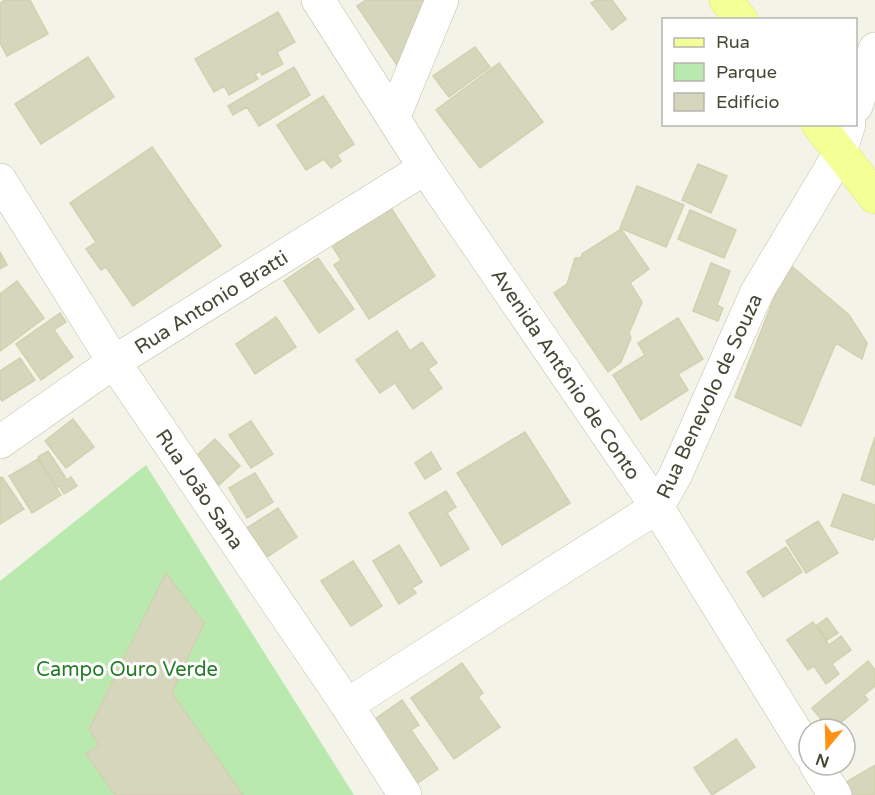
<svg xmlns="http://www.w3.org/2000/svg" width="875" height="795" font-family="'Varela Round',sans-serif">
  <rect width="100%" height="100%" fill="#f3f4e7"/>
  <path fill="#b9e9af" d="M 146,465 L 354,795 L 0,795 L 0,581 Z"/>
  <path fill="#d6d6bc" stroke="#d1d1af" stroke-width="1.5" d="M 5,0 L 30,0 L 48,34 L 7,56 L 0,43 L 0,3 Z
    M 366,0 L 430,0 L 401,71 L 357,6 Z
    M 596,0 L 612,0 L 626,19 L 612,30 L 591,3 Z
    M 278,12 L 295,42 L 277,52 L 283,64 L 262,75 L 260,71 L 255,74 L 258,79 L 229,95 L 224,86 L 214,92 L 195,59 Z
    M 475,47 L 490,67 L 449,97 L 433,76 Z
    M 88,57 L 114,97 L 41,144 L 15,104 Z
    M 499,63 L 543,122 L 480,168 L 436,110 Z
    M 294,67 L 310,95 L 259,126 L 247,107 L 233,115 L 228,106 Z
    M 323,96 L 354,144 L 337,155 L 341,161 L 331,168 L 324,159 L 306,170 L 277,125 Z
    M 152,147 L 221,246 L 133,306 L 106,267 L 101,270 L 86,249 L 96,242 L 70,203 Z
    M 698,164 L 727,176 L 711,213 L 682,200 Z
    M 637,186 L 684,205 L 666,247 L 620,228 Z
    M 391,208 L 435,276 L 369,319 L 334,265 L 341,260 L 332,246 Z
    M 690,210 L 736,230 L 724,258 L 678,239 Z
    M 621,229 L 649,269 L 630,283 L 642,302 L 629,333 L 631,338 L 621,362 L 608,372 L 554,293 L 567,284 L 575,258 L 581,258 L 582,254 Z
    M 0,252 L 7,265 L 0,269 Z
    M 318,258 L 354,309 L 319,333 L 284,281 Z
    M 711,263 L 730,271 L 717,305 L 723,308 L 718,321 L 693,311 Z
    M 788,263 L 849,315 L 867,343 L 862,359 L 836,343 L 801,426 L 735,397 Z
    M 17,281 L 44,318 L 0,351 L 0,294 Z
    M 60,313 L 66,322 L 54,330 L 73,357 L 41,380 L 16,344 Z
    M 276,317 L 296,347 L 255,374 L 236,344 Z
    M 678,318 L 703,359 L 678,374 L 688,390 L 641,420 L 613,375 L 645,355 L 638,343 Z
    M 397,331 L 410,351 L 422,342 L 437,363 L 428,369 L 442,388 L 413,409 L 395,383 L 380,393 L 356,360 Z
    M 20,358 L 35,380 L 2,401 L 0,398 L 0,371 Z
    M 73,419 L 94,447 L 66,468 L 45,441 Z
    M 251,421 L 273,454 L 251,468 L 229,435 Z
    M 525,432 L 570,503 L 502,545 L 457,473 Z
    M 875,437 L 875,485 L 861,480 Z
    M 215,439 L 240,466 L 219,485 L 194,458 Z
    M 48,451 L 67,480 L 71,477 L 77,486 L 64,494 L 59,486 L 56,487 L 38,457 Z
    M 431,452 L 441,469 L 425,479 L 415,463 Z
    M 38,459 L 61,495 L 32,513 L 9,476 Z
    M 255,473 L 273,502 L 247,518 L 229,488 Z
    M 2,477 L 24,509 L 0,524 L 0,478 Z
    M 446,491 L 456,507 L 447,513 L 469,549 L 441,566 L 409,513 Z
    M 843,494 L 875,505 L 875,535 L 873,540 L 831,526 Z
    M 278,508 L 297,537 L 267,557 L 247,528 Z
    M 818,521 L 838,553 L 806,573 L 786,541 Z
    M 399,545 L 422,582 L 412,588 L 416,593 L 399,604 L 373,561 Z
    M 786,547 L 802,572 L 763,597 L 747,572 Z
    M 353,561 L 382,606 L 351,626 L 321,581 Z
    M 166,573 L 204,623 L 172,693 L 243,795 L 115,795 L 86,754 L 99,745 L 89,729 Z
    M 827,618 L 838,633 L 827,640 L 817,625 Z
    M 813,622 L 829,645 L 841,636 L 851,650 L 832,664 L 839,674 L 826,684 L 814,666 L 808,670 L 787,640 Z
    M 868,661 L 875,670 L 875,686 L 864,695 L 868,700 L 833,729 L 829,729 L 812,708 Z
    M 462,663 L 483,693 L 478,697 L 500,727 L 454,759 L 411,698 Z
    M 402,700 L 419,725 L 411,730 L 438,769 L 412,787 L 368,724 Z
    M 736,739 L 755,767 L 712,795 L 694,768 Z
    M 875,765 L 875,795 L 850,795 L 843,784 Z"/>
  <g fill="none" stroke-linecap="round" stroke-linejoin="round">
    <g stroke="#bfc0aa" stroke-width="34">
      <path id="minor" d="M 318,0 L 425,168 L 657,507 L 809,753
        M 856,106 L 875,49
        M 394,116 L 442,0
        M 0,180 L 114,362 L 347,705 L 405,795
        M 0,442 L 114,362 L 425,168
        M 347,705 L 657,507 L 675,476 L 757,292 L 840,153 L 849,124
        M 816,765 L 835,795"/>
    </g>
    <g stroke="#dbe763" stroke-width="34">
      <path id="major" d="M 726,0 L 741,20
        M 818,124 L 875,197"/>
    </g>
    <use href="#minor" stroke="#fff" stroke-width="33"/>
    <use href="#major" stroke="#f4ff95" stroke-width="33"/>
  </g>
  <g text-anchor="middle" stroke-width="6" stroke-linejoin="round" paint-order="stroke">
    <g font-size="20" fill="#484736" stroke="#fff">
      <text transform="translate(211 302) rotate(-32)" y="7">Rua Antonio Bratti</text>
      <text transform="translate(566 374) rotate(56)" y="7">Avenida Antônio de Conto</text>
      <text transform="translate(709 396) rotate(-65)" y="7">Rua Benevolo de Souza</text>
      <text transform="translate(200 489) rotate(56)" y="7">Rua João Sana</text>
    </g>
    <g font-size="20" fill="#277b28" stroke="#fff">
      <text x="127" y="676">Campo Ouro Verde</text>
    </g>
  </g>
  <rect x="662" y="18" width="195" height="108" fill="#ffffff" stroke="#b6b5af" stroke-width="1.5"/>
  <rect x="674" y="38" width="30" height="9" fill="#f4ff95" stroke="#b6b5af" stroke-width="1.5"/>
  <text x="716" y="48" font-size="18" fill="#484736">Rua</text>
  <rect x="674" y="63" width="30" height="18" fill="#b9e9af" stroke="#b6b5af" stroke-width="1.5"/>
  <text x="716" y="78" font-size="18" fill="#484736">Parque</text>
  <rect x="674" y="93" width="30" height="18" fill="#d6d6bc" stroke="#b6b5af" stroke-width="1.5"/>
  <text x="716" y="108" font-size="18" fill="#484736">Edifício</text>
  <g transform="translate(827 747) rotate(199)"><circle r="28" fill="#ffffff" stroke="#b6b5af" stroke-width="1.5"/>
  <path d="M0-4.5L10 22L0 15L-10 22Z" fill="#ff9214"/>
  <text y="-9" font-size="16" font-weight="bold" text-anchor="middle" fill="#484736">N</text>
  </g>
</svg>
